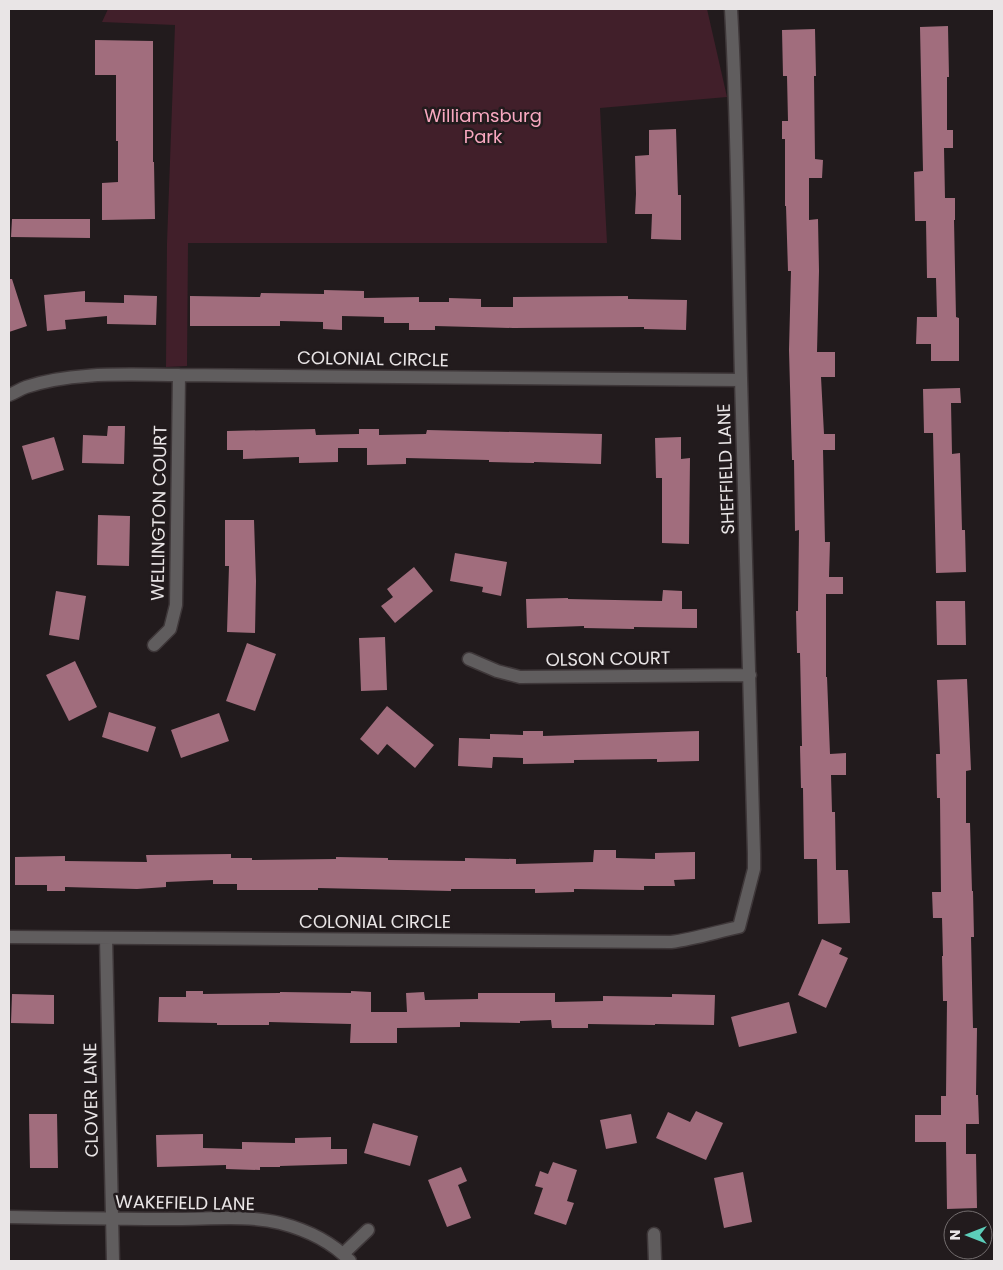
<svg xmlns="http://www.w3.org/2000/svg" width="1003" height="1270" font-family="Poppins,sans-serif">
  <rect width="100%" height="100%" fill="#221b1d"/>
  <path fill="#411f2a" d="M 108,9 L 707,9 L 727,97 L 600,108 L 607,243 L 188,243 L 187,366 L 166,367 L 167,243 L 175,25 L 102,22 Z"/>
  <path fill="#a16d7d" d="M 948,26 L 949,77 L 947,77 L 947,130 L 953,130 L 953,148 L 944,148 L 945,198 L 955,198 L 955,220 L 954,220 L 956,317 L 959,318 L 959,361 L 931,361 L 931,344 L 916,344 L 917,317 L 937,317 L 936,278 L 927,278 L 926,221 L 915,221 L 914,172 L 923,171 L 920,27 Z
    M 815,29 L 816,76 L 814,76 L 815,159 L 823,160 L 822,178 L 809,178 L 809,220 L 818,219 L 819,271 L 817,352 L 835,352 L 835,377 L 821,377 L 824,434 L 835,434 L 835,450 L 823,450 L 825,542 L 830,542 L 829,577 L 843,577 L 843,594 L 826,594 L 826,677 L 827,677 L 830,754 L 846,753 L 846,775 L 831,775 L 832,812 L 835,812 L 836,870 L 848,870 L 850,923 L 818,924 L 817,859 L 804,859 L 803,788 L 801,788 L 800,746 L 802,746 L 800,653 L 797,653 L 796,611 L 798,611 L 799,530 L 795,531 L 794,460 L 792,460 L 789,350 L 791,271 L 788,271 L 786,206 L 785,206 L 785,139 L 782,139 L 782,121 L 788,121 L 787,76 L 783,76 L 782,30 Z
    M 95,40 L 153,41 L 153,162 L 154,162 L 155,219 L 102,220 L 102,183 L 118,182 L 118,141 L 116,141 L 116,75 L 95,75 Z
    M 676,129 L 678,195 L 681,195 L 681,240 L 651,239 L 652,214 L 635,214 L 636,194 L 635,156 L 649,155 L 649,130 Z
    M 12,219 L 90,219 L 90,238 L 11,237 Z
    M 9,279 L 12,279 L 27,326 L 9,332 Z
    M 324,290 L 364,291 L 364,298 L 419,297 L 419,302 L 449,302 L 449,298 L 481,299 L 481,307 L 513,307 L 513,297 L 628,296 L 628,299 L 687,300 L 686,330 L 644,329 L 644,327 L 513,328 L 435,326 L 435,330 L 409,330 L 409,323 L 384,323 L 384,317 L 342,316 L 342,330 L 323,329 L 323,322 L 280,321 L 280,326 L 190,326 L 190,296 L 260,297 L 261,293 L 324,294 Z
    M 85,291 L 85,302 L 124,303 L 124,295 L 157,296 L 156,325 L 107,324 L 107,316 L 65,320 L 66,329 L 47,331 L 44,295 Z
    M 960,388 L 961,403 L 951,403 L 952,454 L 960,453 L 962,530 L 965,530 L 966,572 L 936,573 L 933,433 L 924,433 L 923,389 Z
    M 108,426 L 125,426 L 124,464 L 82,463 L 83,435 L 107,436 Z
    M 315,429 L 316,435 L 359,434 L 359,429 L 379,429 L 379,435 L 426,434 L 427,430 L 602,434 L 601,464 L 534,462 L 534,463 L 489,462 L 489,460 L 406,458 L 406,464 L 367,465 L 367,448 L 338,448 L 338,462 L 299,463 L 299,457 L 243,459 L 243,450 L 227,450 L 227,431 Z
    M 54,437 L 64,470 L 32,480 L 22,446 Z
    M 681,437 L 681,459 L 690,458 L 689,544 L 662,543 L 662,478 L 656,478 L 655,438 Z
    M 98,515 L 130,516 L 129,566 L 97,565 Z
    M 225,520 L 254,520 L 256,581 L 255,633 L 227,632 L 229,566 L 225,566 Z
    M 455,553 L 507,562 L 501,596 L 482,592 L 483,587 L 450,581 Z
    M 414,567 L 433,591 L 395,623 L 381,606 L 393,597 L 387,589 Z
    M 663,590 L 682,591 L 682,609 L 697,609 L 697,628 L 634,627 L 634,629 L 584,628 L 584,626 L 527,628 L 526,599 L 568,598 L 568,599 L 662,601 Z
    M 56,591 L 86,596 L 79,640 L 49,635 Z
    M 936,601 L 965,601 L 966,645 L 937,645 Z
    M 385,637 L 387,690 L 361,691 L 359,638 Z
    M 247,643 L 276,654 L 255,711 L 226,701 Z
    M 75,661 L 97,707 L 69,721 L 46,675 Z
    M 967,679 L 971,770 L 966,771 L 966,823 L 970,823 L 972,891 L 973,891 L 974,937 L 971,937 L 973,1028 L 977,1028 L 976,1095 L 978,1095 L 979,1124 L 966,1124 L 966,1154 L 976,1154 L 977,1208 L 947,1209 L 946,1142 L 915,1142 L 915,1115 L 941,1115 L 941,1096 L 946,1096 L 947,1001 L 943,1001 L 942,956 L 943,956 L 942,918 L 933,918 L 932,892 L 941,892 L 940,798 L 937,798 L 936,754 L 940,754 L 937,680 Z
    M 387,706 L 434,745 L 415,768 L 387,744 L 378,755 L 360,739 Z
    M 109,712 L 156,727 L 148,752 L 102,737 Z
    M 219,713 L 229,741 L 181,758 L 171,730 Z
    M 523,731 L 543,731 L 543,736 L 699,731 L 699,761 L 657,762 L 657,759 L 574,760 L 574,763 L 523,764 L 523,758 L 493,757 L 492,768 L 458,766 L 459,738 L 490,739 L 490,734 L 523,735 Z
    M 594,850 L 616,850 L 616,858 L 655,859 L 655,853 L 695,852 L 695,879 L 674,880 L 675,886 L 644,886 L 644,890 L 574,889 L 574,892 L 535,893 L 535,889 L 451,889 L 451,891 L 318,888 L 318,890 L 237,890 L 237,884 L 213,884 L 213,880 L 166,882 L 166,887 L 137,889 L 65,887 L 65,891 L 47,891 L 47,885 L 15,885 L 15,857 L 65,856 L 65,861 L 147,862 L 146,855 L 231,854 L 231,858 L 252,858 L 252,860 L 336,859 L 336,857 L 388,858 L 388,860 L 465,861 L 465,858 L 516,859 L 516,864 L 593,862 Z
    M 822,939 L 842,948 L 839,954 L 848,958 L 826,1008 L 798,995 Z
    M 186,991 L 203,991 L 203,994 L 280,993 L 280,992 L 351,993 L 351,991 L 371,992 L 371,1012 L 407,1012 L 406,993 L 424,992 L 425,1000 L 478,999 L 478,993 L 555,993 L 555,1002 L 603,1001 L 603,996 L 672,997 L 672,994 L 715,995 L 714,1025 L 655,1024 L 655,1025 L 588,1024 L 588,1028 L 552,1028 L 551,1020 L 520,1021 L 520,1023 L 460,1022 L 460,1027 L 397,1028 L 397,1043 L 350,1043 L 351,1024 L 269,1022 L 269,1025 L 217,1025 L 217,1023 L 158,1022 L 159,997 L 186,997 Z
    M 12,994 L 54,995 L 54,1024 L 11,1023 Z
    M 789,1002 L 797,1033 L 739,1047 L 731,1017 Z
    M 696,1111 L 723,1123 L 706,1160 L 656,1138 L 668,1112 L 690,1122 Z
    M 29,1114 L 57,1114 L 58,1168 L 30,1168 Z
    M 631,1114 L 637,1143 L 606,1149 L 600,1120 Z
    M 373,1123 L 418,1136 L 410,1166 L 364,1153 Z
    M 203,1134 L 203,1148 L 242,1149 L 242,1142 L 295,1143 L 295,1138 L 331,1137 L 331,1149 L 347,1149 L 347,1164 L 280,1166 L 280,1167 L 260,1167 L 260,1170 L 226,1169 L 226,1165 L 157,1167 L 156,1135 Z
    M 553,1162 L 577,1170 L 567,1201 L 574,1203 L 566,1225 L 534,1214 L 543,1188 L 535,1186 L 540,1171 L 548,1174 Z
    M 461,1167 L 467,1181 L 458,1185 L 471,1218 L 447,1227 L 428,1180 Z
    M 743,1172 L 752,1222 L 724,1228 L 714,1178 Z"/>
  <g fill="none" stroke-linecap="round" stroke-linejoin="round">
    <g stroke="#3e3739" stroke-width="15">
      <path id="street" d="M 9,395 C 15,393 20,389 26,387 C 73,371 130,375 179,375 L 741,380
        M 154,645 L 170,629 L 176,605 L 179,375
        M 469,659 L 497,671 L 520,677 L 750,675
        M 9,937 L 671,942 C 694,939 716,932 739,927 L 754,869 L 754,854 C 751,695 744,537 741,378 C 738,255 738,132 731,9
        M 106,938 L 113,1261
        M 9,1217 C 65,1218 121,1219 177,1219 C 210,1219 248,1215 280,1223 C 307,1230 331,1241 350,1261
        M 654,1234 L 655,1261
        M 343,1254 L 368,1230"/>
    </g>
    <use href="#street" stroke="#605d5e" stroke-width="12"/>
  </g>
  <g text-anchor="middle" stroke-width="5" stroke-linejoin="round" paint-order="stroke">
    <g font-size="18" fill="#f8a8c0" stroke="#221b1d">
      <text x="483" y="122">Williamsburg<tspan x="483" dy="21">Park</tspan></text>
    </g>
    <g font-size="18" fill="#e9e5e6" stroke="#221b1d">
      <text transform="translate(373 359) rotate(1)" y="6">COLONIAL CIRCLE</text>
      <text transform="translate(726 469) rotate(-92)" y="6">SHEFFIELD LANE</text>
      <text transform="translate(159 513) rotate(-89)" y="6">WELLINGTON COURT</text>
      <text transform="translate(608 659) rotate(-1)" y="6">OLSON COURT</text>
      <text x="375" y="928">COLONIAL CIRCLE</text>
      <text transform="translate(91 1100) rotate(-91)" y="6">CLOVER LANE</text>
      <text transform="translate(185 1203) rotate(1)" y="6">WAKEFIELD LANE</text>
    </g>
  </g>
  <rect width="1003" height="1270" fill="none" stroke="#e9e5e6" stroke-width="20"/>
  <g transform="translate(968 1235) rotate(270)"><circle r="24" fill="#221b1d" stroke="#726c6d"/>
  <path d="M0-4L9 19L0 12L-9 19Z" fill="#5cceba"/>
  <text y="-8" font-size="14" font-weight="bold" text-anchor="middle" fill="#e9e5e6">N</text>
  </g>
</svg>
